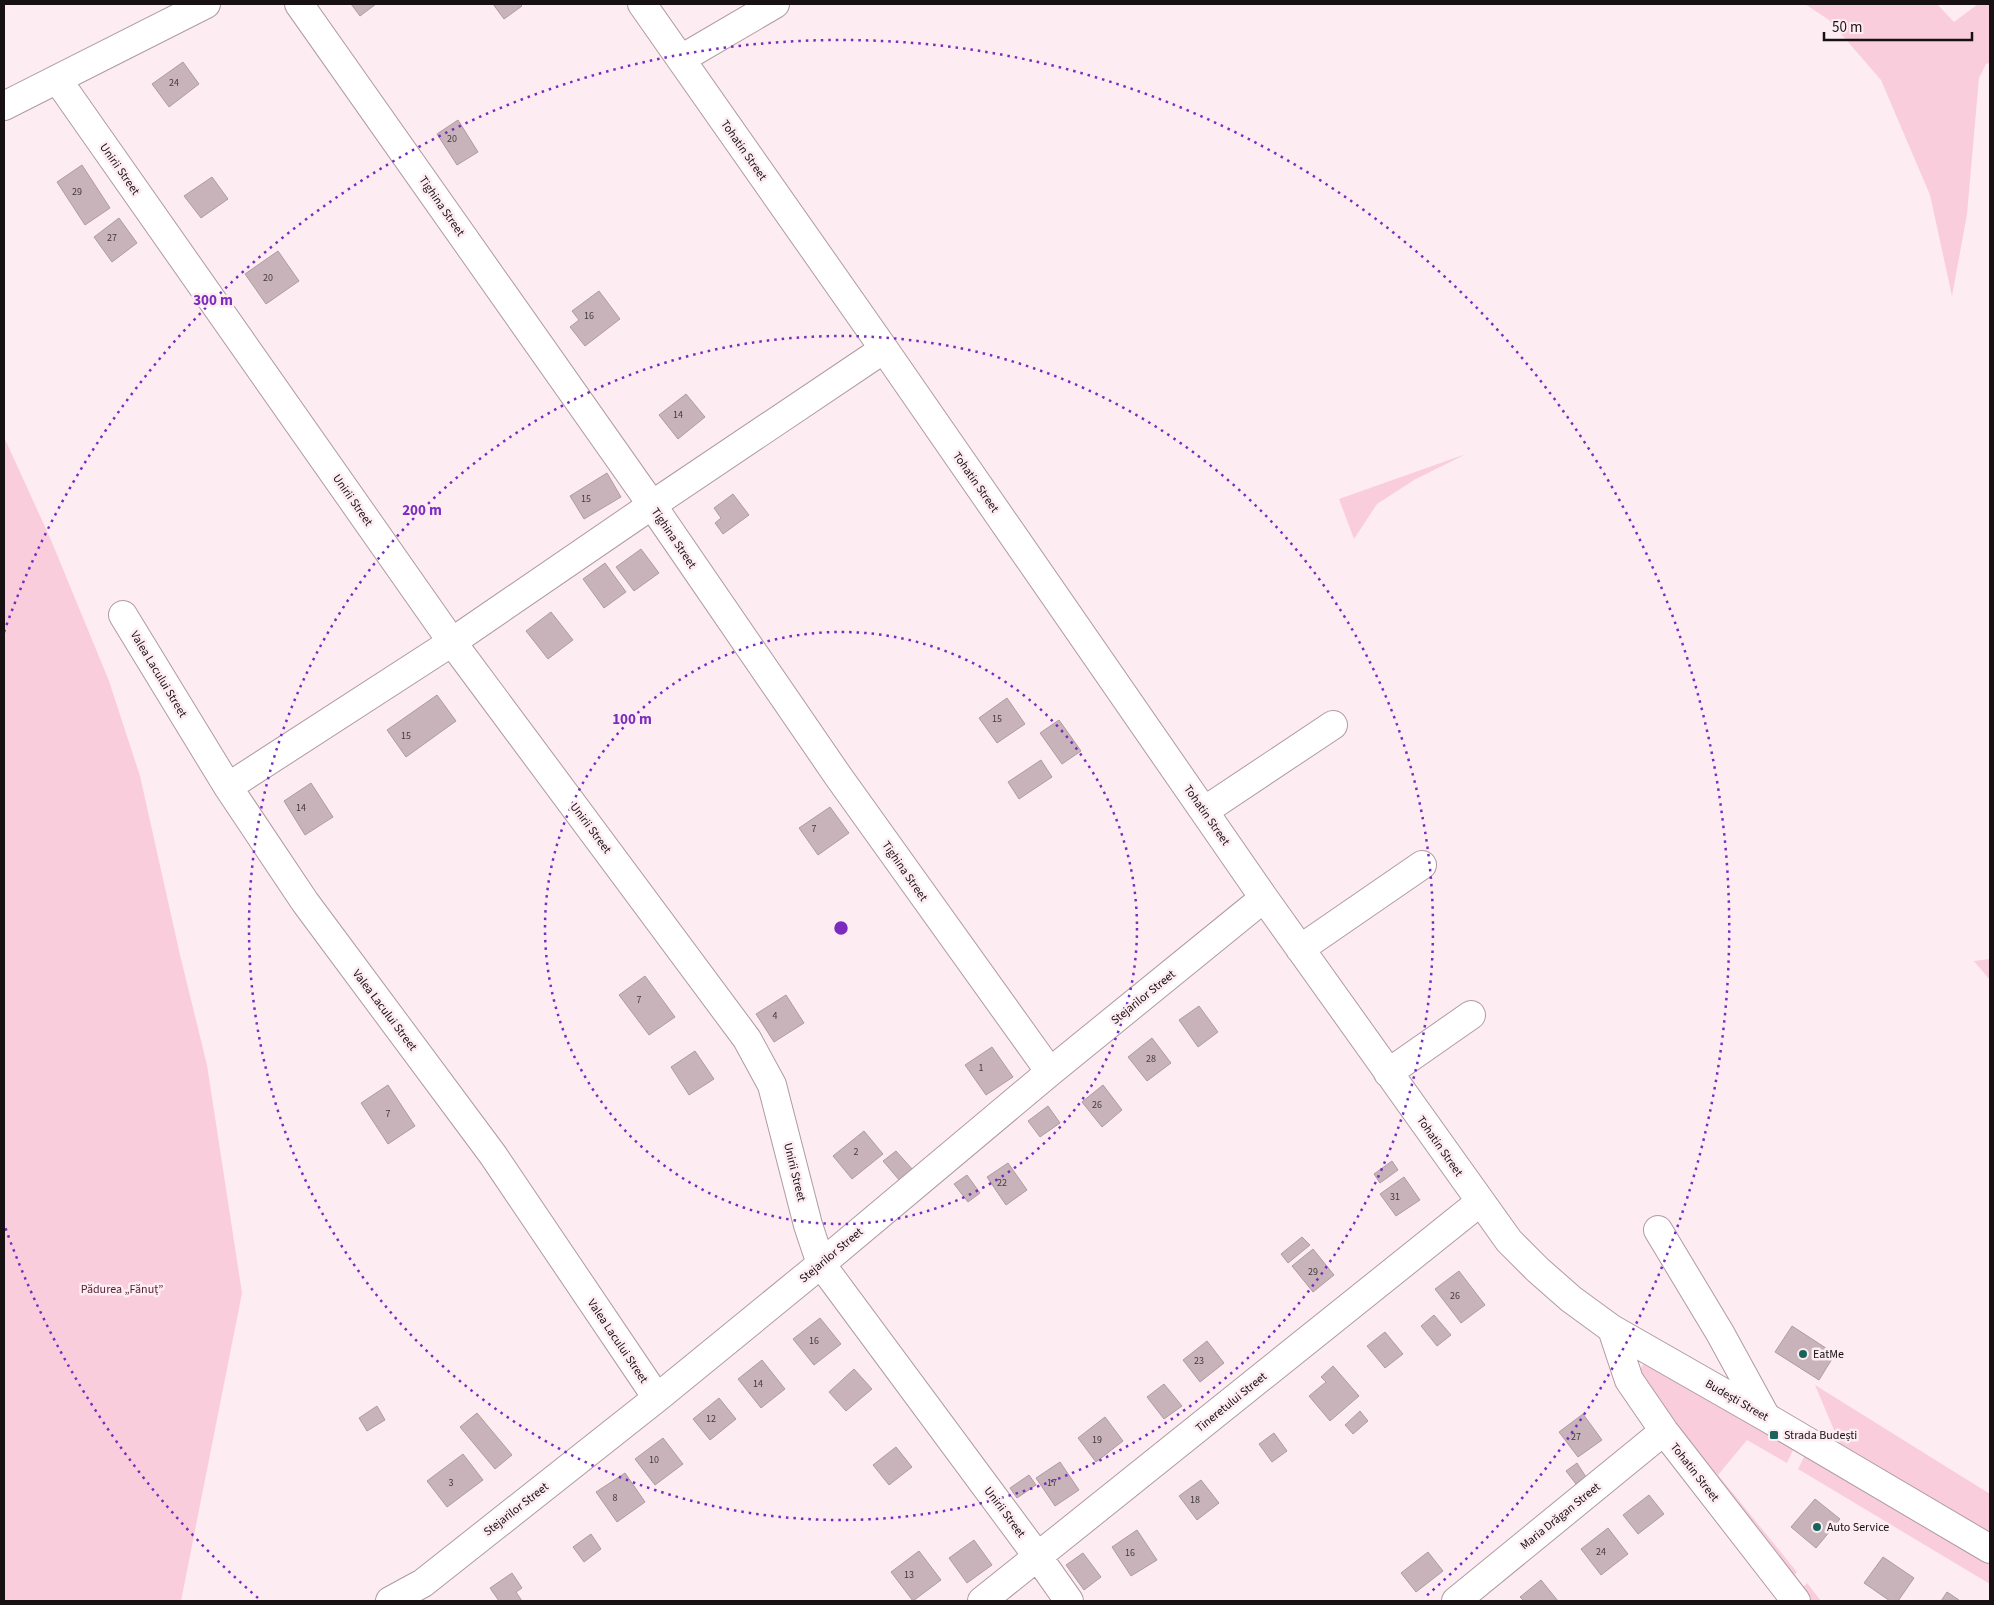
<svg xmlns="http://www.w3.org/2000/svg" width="1994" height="1605" font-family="'Source Sans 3',sans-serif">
  <rect width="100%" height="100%" fill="#fdecf1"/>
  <path fill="#facddd" d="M 1805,4 L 1937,4 L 1954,22 L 1978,4 L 1990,4 L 1990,63 L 1986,64 L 1979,78 L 1967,214 L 1952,296 L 1930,195 L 1881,80 L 1829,20 Z
    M 4,437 L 51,540 L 109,681 L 140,776 L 180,955 L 207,1065 L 242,1293 L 181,1601 L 4,1601 Z
    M 1466,454 L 1414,480 L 1377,504 L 1354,539 L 1339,499 Z
    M 1990,959 L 1990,980 L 1974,961 Z
    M 1645,1362 L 1794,1448 L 1787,1463 L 1747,1440 L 1718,1475 L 1797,1572 L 1792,1578 L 1641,1380 L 1640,1369 Z
    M 1815,1385 L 1990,1494 L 1990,1535 L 1842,1449 Z
    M 1806,1453 L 1990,1562 L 1990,1584 L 1798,1469 Z
    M 1807,1583 L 1821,1601 L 1810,1601 L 1801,1590 Z"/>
  <path fill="#c7b3b9" stroke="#af9ba2" d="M 351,4 L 376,4 L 360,16 Z
    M 493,4 L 520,4 L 522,6 L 504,19 Z
    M 183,62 L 199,84 L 169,107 L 152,84 Z
    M 458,120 L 478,152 L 457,165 L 437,134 Z
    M 82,165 L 110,208 L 85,225 L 57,182 Z
    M 212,177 L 228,199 L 201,218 L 184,196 Z
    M 119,218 L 137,243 L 112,262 L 94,237 Z
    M 278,251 L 299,281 L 266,304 L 245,274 Z
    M 599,291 L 620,319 L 585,346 L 570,327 L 579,320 L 572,311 Z
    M 686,394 L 705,417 L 678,439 L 659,415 Z
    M 607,473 L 621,497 L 584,519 L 570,496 Z
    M 733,494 L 749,515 L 723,534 L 715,523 L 721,518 L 714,508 Z
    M 641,549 L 659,573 L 634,591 L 616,567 Z
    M 605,563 L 626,592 L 604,608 L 583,579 Z
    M 551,612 L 573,640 L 548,659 L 526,631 Z
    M 437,695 L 456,721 L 406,757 L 387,730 Z
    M 1007,698 L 1025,724 L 997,743 L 979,718 Z
    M 1059,720 L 1081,751 L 1062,764 L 1040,733 Z
    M 1041,760 L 1052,777 L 1019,799 L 1008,782 Z
    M 311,783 L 333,817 L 305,835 L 284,801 Z
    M 830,807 L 849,833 L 818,855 L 799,828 Z
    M 645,976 L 675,1017 L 649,1035 L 619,995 Z
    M 786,995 L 804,1023 L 774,1042 L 756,1014 Z
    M 1199,1006 L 1218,1032 L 1198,1047 L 1179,1020 Z
    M 1152,1038 L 1171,1063 L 1147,1081 L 1128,1057 Z
    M 992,1047 L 1013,1077 L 986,1095 L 965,1065 Z
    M 695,1051 L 714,1079 L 689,1095 L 671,1067 Z
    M 388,1085 L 415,1126 L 388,1144 L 361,1103 Z
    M 1103,1085 L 1122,1110 L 1102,1127 L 1082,1102 Z
    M 1048,1106 L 1060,1123 L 1040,1137 L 1028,1121 Z
    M 864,1131 L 883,1154 L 852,1179 L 833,1156 Z
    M 896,1151 L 913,1170 L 900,1181 L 883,1161 Z
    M 1392,1161 L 1398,1170 L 1380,1183 L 1374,1174 Z
    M 1008,1163 L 1027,1190 L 1006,1205 L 987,1177 Z
    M 967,1175 L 980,1193 L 968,1202 L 954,1184 Z
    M 1404,1177 L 1420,1200 L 1396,1216 L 1380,1194 Z
    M 1302,1237 L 1310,1245 L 1288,1263 L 1281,1254 Z
    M 1313,1249 L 1334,1275 L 1313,1292 L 1292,1266 Z
    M 1459,1271 L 1485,1305 L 1461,1323 L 1435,1289 Z
    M 1434,1315 L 1451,1335 L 1437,1346 L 1421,1326 Z
    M 820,1318 L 841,1344 L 814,1365 L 793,1339 Z
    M 1792,1326 L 1835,1354 L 1819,1380 L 1775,1352 Z
    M 1385,1332 L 1403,1354 L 1385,1368 L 1367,1346 Z
    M 1207,1341 L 1224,1363 L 1200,1382 L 1183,1360 Z
    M 762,1360 L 785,1389 L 761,1408 L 738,1379 Z
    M 1333,1366 L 1359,1396 L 1330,1421 L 1309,1396 L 1326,1382 L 1321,1377 Z
    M 854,1369 L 872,1389 L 846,1411 L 829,1392 Z
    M 1164,1384 L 1182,1406 L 1164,1419 L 1147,1397 Z
    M 719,1398 L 736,1419 L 710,1440 L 693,1419 Z
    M 377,1406 L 385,1420 L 367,1431 L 359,1418 Z
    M 1360,1411 L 1368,1421 L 1353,1434 L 1345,1425 Z
    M 477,1413 L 512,1455 L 495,1469 L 460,1427 Z
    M 1583,1414 L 1602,1440 L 1578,1457 L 1559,1432 Z
    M 1105,1417 L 1123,1441 L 1096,1462 L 1078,1438 Z
    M 1274,1433 L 1287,1451 L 1272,1462 L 1259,1444 Z
    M 663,1438 L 683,1464 L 655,1485 L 635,1459 Z
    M 896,1447 L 912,1467 L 889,1485 L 873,1465 Z
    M 463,1454 L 483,1480 L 447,1507 L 427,1481 Z
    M 1060,1462 L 1079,1490 L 1055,1506 L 1036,1478 Z
    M 1577,1463 L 1586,1477 L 1576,1484 L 1566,1471 Z
    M 625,1473 L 645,1502 L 617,1522 L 596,1492 Z
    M 1029,1475 L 1036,1485 L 1017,1498 L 1010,1488 Z
    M 1201,1480 L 1219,1503 L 1197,1520 L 1179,1496 Z
    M 1649,1495 L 1664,1514 L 1638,1534 L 1623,1515 Z
    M 1815,1499 L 1840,1519 L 1816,1548 L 1791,1527 Z
    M 1608,1528 L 1628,1554 L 1601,1575 L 1581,1549 Z
    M 1137,1530 L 1157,1560 L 1131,1576 L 1112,1547 Z
    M 591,1534 L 601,1549 L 584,1562 L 573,1547 Z
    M 974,1540 L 992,1565 L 967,1583 L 949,1558 Z
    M 919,1551 L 941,1580 L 913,1601 L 891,1572 Z
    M 1428,1552 L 1443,1571 L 1416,1592 L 1401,1573 Z
    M 1083,1553 L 1101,1577 L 1084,1590 L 1066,1565 Z
    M 1883,1557 L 1914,1578 L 1898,1601 L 1890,1601 L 1864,1583 Z
    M 512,1573 L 522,1588 L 516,1592 L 522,1601 L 499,1601 L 490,1588 Z
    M 1541,1580 L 1558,1601 L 1524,1601 L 1520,1597 Z
    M 1947,1592 L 1959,1600 L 1958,1601 L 1941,1601 Z"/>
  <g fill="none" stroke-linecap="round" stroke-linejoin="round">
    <g stroke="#af9ba2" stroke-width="30">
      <path id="minor" d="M 299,4 L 652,505 L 838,776 L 1050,1072
        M 642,4 L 884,349 L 1264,898 L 1509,1241 L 1538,1270 L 1571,1299 L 1612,1329 L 1766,1417 L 1990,1549
        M 681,59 L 775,4
        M 57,79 L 452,642 L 747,1039 L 772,1085 L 808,1225 L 821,1264 L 1038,1557 L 1069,1601
        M 4,106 L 206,4
        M 123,615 L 228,787 L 305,902 L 493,1155 L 657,1398
        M 228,787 L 452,642 L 652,505 L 884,349
        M 1204,811 L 1333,725
        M 1300,949 L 1422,865
        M 1388,1073 L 1471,1015
        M 1658,1230 L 1720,1333 L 1766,1417
        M 1612,1329 L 1629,1380 L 1664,1431 L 1796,1601
        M 390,1601 L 423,1583 L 657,1398 L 821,1264 L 1050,1072 L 1264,898
        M 982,1601 L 1480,1202
        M 1456,1601 L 1664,1431"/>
    </g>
    <use href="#minor" stroke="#fff" stroke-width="28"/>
  </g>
  <g fill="none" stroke="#7b2cbf" stroke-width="2.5" stroke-dasharray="2.5 5">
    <circle cx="841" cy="928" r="296"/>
    <circle cx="841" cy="928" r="592"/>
    <path d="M258 1598A888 888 0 0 1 4 1224M4 632A888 888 0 1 1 1424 1598"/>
  </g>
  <g fill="#18645d" stroke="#fdecf1" stroke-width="2">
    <circle cx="1803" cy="1354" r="5"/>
    <rect x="1769" y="1430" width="10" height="10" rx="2.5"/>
    <circle cx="1817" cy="1527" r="5"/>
  </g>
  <g text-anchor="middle" stroke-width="5" stroke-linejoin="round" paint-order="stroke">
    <g font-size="10" fill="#443a3d">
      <text x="174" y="86">24</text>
      <text x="452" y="142">20</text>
      <text x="77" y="195">29</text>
      <text x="112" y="241">27</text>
      <text x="268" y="281">20</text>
      <text x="589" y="319">16</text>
      <text x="678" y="418">14</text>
      <text x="586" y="502">15</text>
      <text x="997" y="722">15</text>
      <text x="406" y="739">15</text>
      <text x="301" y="811">14</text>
      <text x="814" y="832">7</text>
      <text x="639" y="1003">7</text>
      <text x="775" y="1019">4</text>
      <text x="1151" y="1062">28</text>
      <text x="981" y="1071">1</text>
      <text x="1097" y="1108">26</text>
      <text x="388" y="1117">7</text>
      <text x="856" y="1155">2</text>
      <text x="1002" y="1186">22</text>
      <text x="1395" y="1200">31</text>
      <text x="1313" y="1275">29</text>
      <text x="1455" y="1299">26</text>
      <text x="814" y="1344">16</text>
      <text x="1199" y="1364">23</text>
      <text x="758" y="1387">14</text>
      <text x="711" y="1422">12</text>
      <text x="1576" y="1440">27</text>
      <text x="1097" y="1443">19</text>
      <text x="654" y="1463">10</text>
      <text x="451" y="1486">3</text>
      <text x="1052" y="1486">17</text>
      <text x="615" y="1501">8</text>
      <text x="1195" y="1503">18</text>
      <text x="1601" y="1555">24</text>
      <text x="1130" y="1556">16</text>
      <text x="909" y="1578">13</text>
    </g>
    <g font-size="12" fill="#181114" stroke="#fdecf1">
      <text transform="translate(744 150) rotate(55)" y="4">Tohatin Street</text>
      <text transform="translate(120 169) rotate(55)" y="4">Unirii Street</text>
      <text transform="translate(442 206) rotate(55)" y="4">Tighina Street</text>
      <text transform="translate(976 482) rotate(55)" y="4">Tohatin Street</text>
      <text transform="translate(353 500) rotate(55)" y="4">Unirii Street</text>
      <text transform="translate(674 538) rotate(56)" y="4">Tighina Street</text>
      <text transform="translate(159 674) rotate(59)" y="4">Valea Lacului Street</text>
      <text transform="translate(1207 815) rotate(55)" y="4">Tohatin Street</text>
      <text transform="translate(591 828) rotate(53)" y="4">Unirii Street</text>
      <text transform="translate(905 871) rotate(55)" y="4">Tighina Street</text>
      <text transform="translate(1143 997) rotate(-39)" y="4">Stejarilor Street</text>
      <text transform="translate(385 1010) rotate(53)" y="4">Valea Lacului Street</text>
      <text transform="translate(1440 1146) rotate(55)" y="4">Tohatin Street</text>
      <text transform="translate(795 1172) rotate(76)" y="4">Unirii Street</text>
      <text transform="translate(831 1255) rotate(-40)" y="4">Stejarilor Street</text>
      <text transform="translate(618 1341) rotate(56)" y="4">Valea Lacului Street</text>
      <text transform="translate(1737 1400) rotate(30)" y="4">Budești Street</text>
      <text transform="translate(1231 1402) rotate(-39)" y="4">Tineretului Street</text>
      <text transform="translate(1695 1472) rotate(52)" y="4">Tohatin Street</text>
      <text transform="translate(516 1509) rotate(-38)" y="4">Stejarilor Street</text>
      <text transform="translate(1005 1512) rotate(53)" y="4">Unirii Street</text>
      <text transform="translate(1560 1516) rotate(-39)" y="4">Maria Drăgan Street</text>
    </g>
    <g font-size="12" fill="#541e36" stroke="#fdecf1">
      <text x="122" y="1293">Pădurea „Fănuț”</text>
    </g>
    <g font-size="12" fill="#181114" stroke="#fdecf1" text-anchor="start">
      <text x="1813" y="1358">EatMe</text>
      <text x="1784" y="1439">Strada Budești</text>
      <text x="1827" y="1531">Auto Service</text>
    </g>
  </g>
  <circle cx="841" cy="928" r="8" fill="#7b2cbf" stroke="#fdecf1" stroke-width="2.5"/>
  <g font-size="15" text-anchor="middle" font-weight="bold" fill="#7b2cbf" stroke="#fdecf1" stroke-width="5" stroke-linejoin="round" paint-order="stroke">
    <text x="213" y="305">300 m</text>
    <text x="422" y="515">200 m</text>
    <text x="632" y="724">100 m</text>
  </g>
  <rect width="1994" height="1605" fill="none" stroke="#181114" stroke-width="10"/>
  <path d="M1824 32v8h148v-8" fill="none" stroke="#181114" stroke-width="2.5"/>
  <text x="1832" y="32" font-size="15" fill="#181114" stroke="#fdecf1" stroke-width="4" paint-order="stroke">50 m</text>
</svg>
